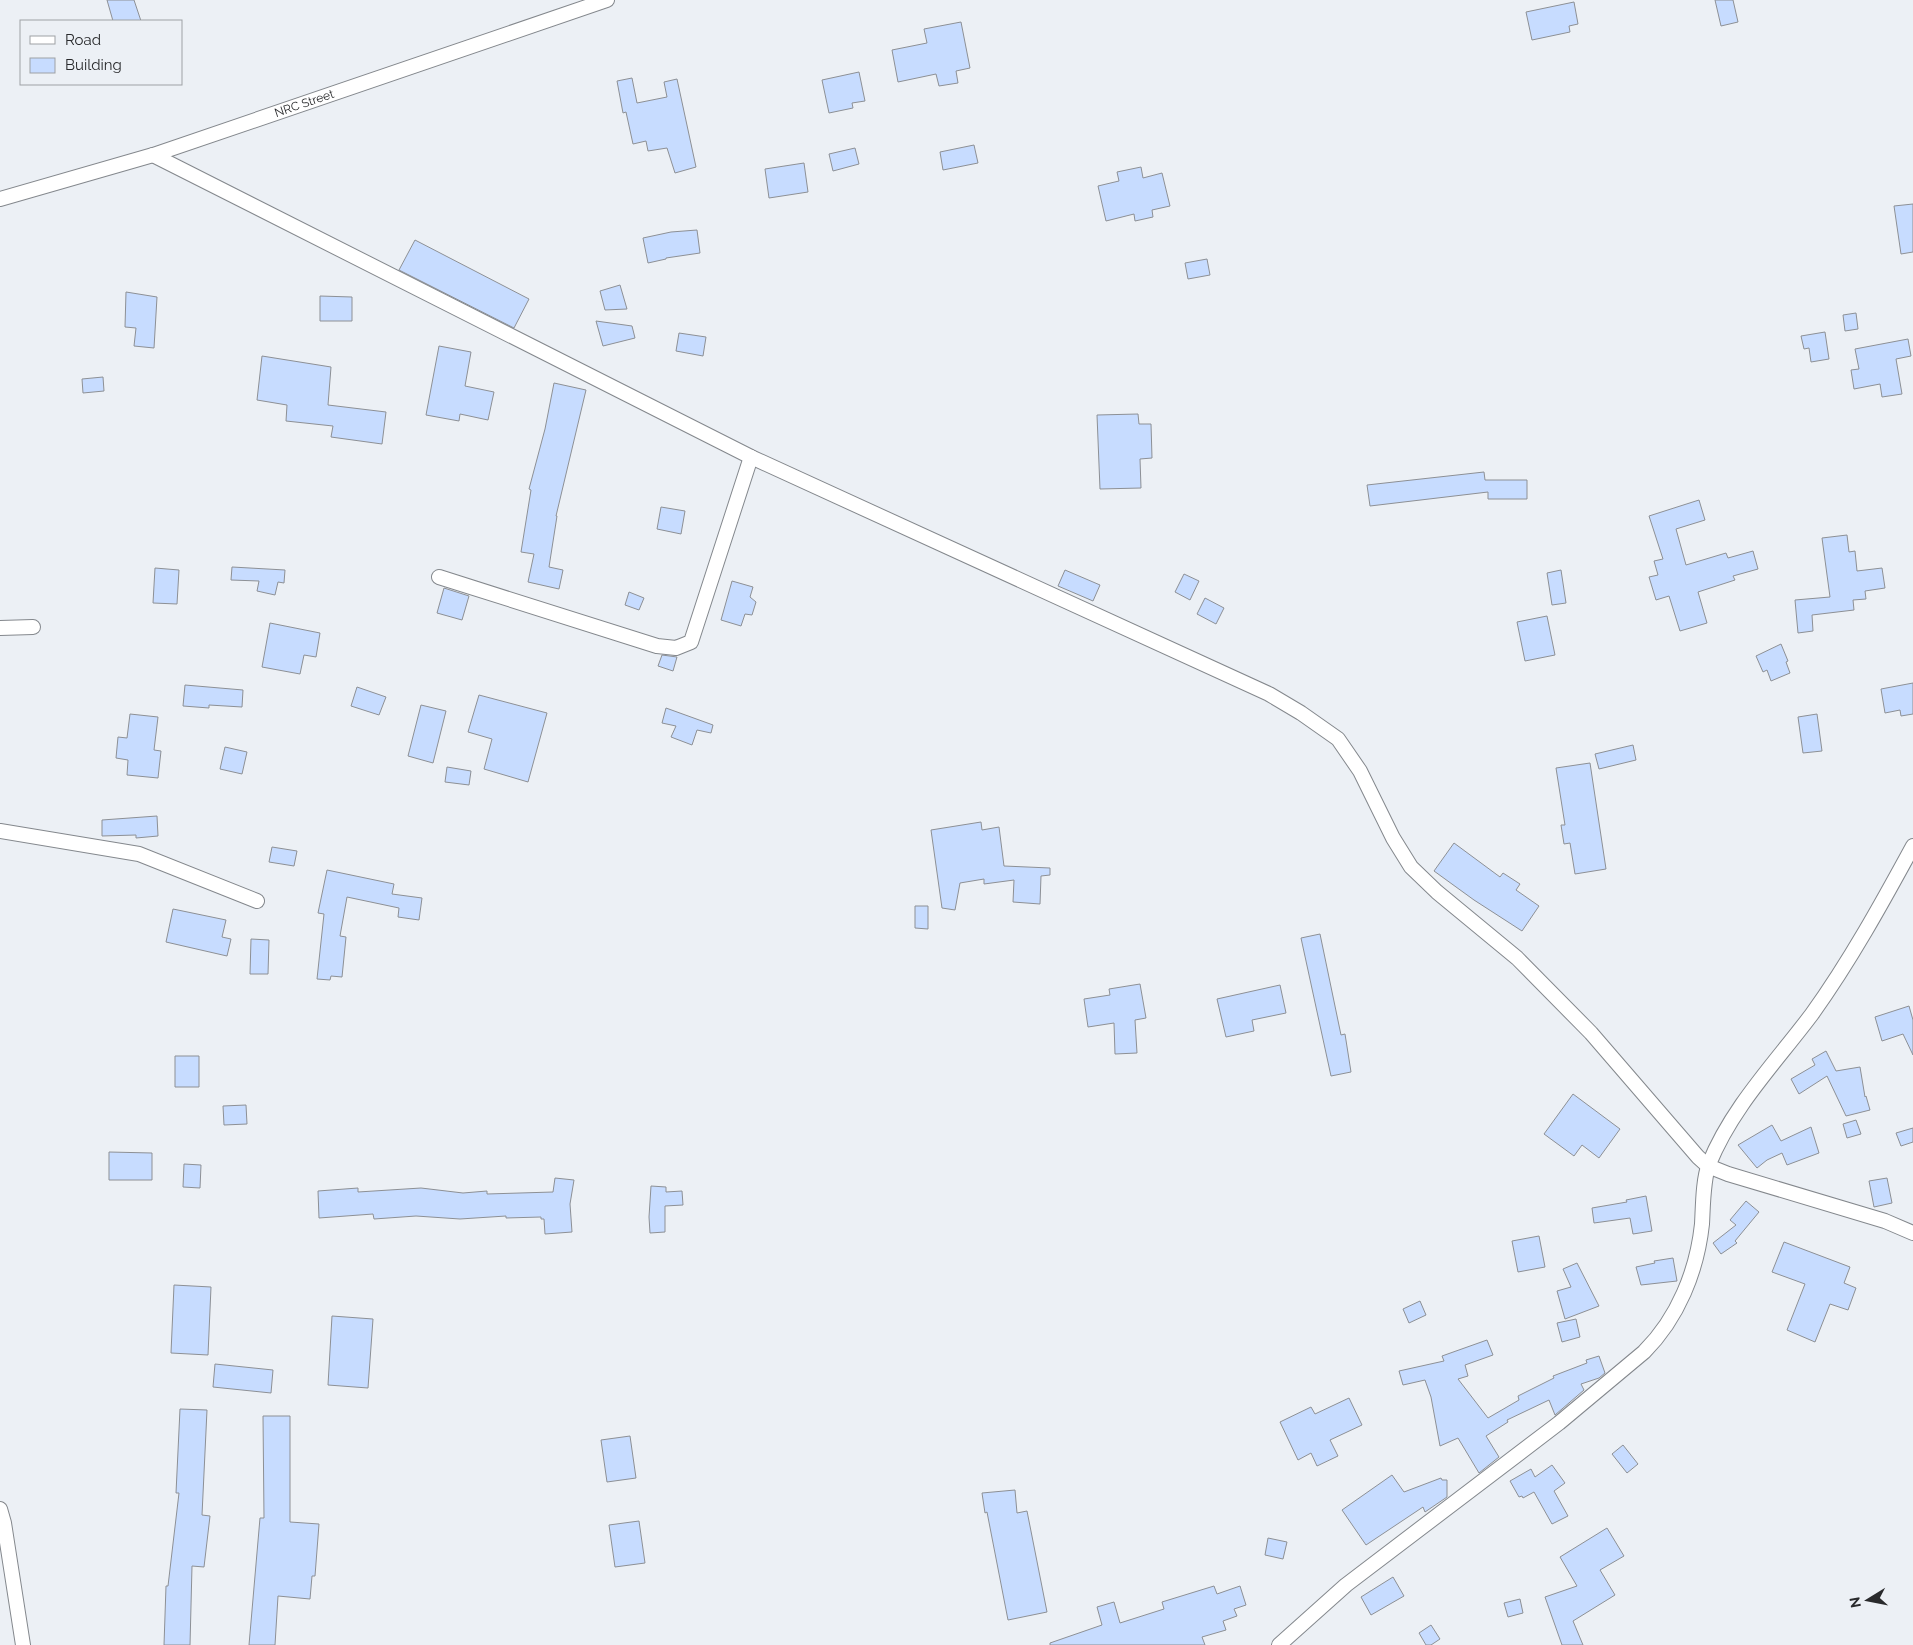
<svg xmlns="http://www.w3.org/2000/svg" width="1913" height="1645" font-family="Raleway,sans-serif">
  <rect width="100%" height="100%" fill="#ecf0f5"/>
  <path fill="#c7dcff" stroke="#8d9095" d="M 107,0 L 134,0 L 141,21 L 113,21 Z
    M 1715,0 L 1733,0 L 1738,22 L 1721,26 Z
    M 1574,2 L 1578,24 L 1569,26 L 1570,32 L 1532,40 L 1526,12 Z
    M 961,22 L 970,68 L 956,71 L 958,83 L 939,86 L 936,74 L 898,82 L 892,50 L 927,43 L 924,29 Z
    M 859,72 L 865,101 L 852,103 L 853,108 L 829,113 L 822,80 Z
    M 632,78 L 637,103 L 667,97 L 664,82 L 677,79 L 696,167 L 675,173 L 667,148 L 648,151 L 646,141 L 633,144 L 626,112 L 623,113 L 617,81 Z
    M 974,145 L 978,163 L 943,170 L 940,152 Z
    M 855,148 L 859,164 L 833,171 L 829,154 Z
    M 804,163 L 808,192 L 769,198 L 765,169 Z
    M 1141,167 L 1143,178 L 1162,173 L 1170,206 L 1152,210 L 1153,217 L 1135,221 L 1134,214 L 1106,221 L 1098,186 L 1119,181 L 1117,172 Z
    M 1913,204 L 1913,252 L 1901,254 L 1894,206 Z
    M 697,230 L 700,253 L 666,258 L 666,259 L 648,263 L 643,238 L 671,232 Z
    M 415,240 L 529,299 L 514,328 L 399,270 Z
    M 1207,259 L 1210,275 L 1188,279 L 1185,263 Z
    M 620,285 L 627,309 L 605,310 L 600,291 Z
    M 126,292 L 157,297 L 154,348 L 134,346 L 136,328 L 125,327 Z
    M 320,296 L 352,297 L 352,321 L 320,321 Z
    M 1856,313 L 1858,329 L 1845,331 L 1843,315 Z
    M 596,321 L 632,326 L 635,338 L 603,346 Z
    M 1825,332 L 1829,359 L 1811,362 L 1809,348 L 1804,349 L 1801,336 Z
    M 679,333 L 706,337 L 703,356 L 676,351 Z
    M 1908,339 L 1911,356 L 1896,359 L 1902,394 L 1882,397 L 1880,384 L 1854,389 L 1851,370 L 1859,369 L 1855,349 Z
    M 439,346 L 471,352 L 465,386 L 494,392 L 488,420 L 460,414 L 459,421 L 426,415 Z
    M 262,356 L 331,367 L 328,405 L 386,412 L 382,444 L 331,437 L 333,426 L 286,421 L 287,405 L 257,400 Z
    M 103,377 L 104,391 L 83,393 L 82,379 Z
    M 554,383 L 586,390 L 556,516 L 557,516 L 549,567 L 563,570 L 559,589 L 528,582 L 534,554 L 521,552 L 531,490 L 529,489 L 545,429 Z
    M 1138,414 L 1139,424 L 1151,424 L 1152,458 L 1140,459 L 1141,488 L 1100,489 L 1097,415 Z
    M 1484,472 L 1485,480 L 1527,480 L 1527,499 L 1488,499 L 1488,492 L 1370,506 L 1367,485 Z
    M 1699,500 L 1705,520 L 1676,529 L 1686,565 L 1726,553 L 1728,558 L 1753,551 L 1758,569 L 1733,576 L 1735,580 L 1698,592 L 1707,623 L 1680,631 L 1669,596 L 1656,600 L 1649,577 L 1658,575 L 1654,561 L 1663,559 L 1649,516 Z
    M 661,507 L 685,511 L 681,534 L 657,529 Z
    M 1847,535 L 1849,552 L 1855,551 L 1857,571 L 1882,568 L 1885,588 L 1865,591 L 1866,599 L 1853,600 L 1854,610 L 1812,615 L 1813,631 L 1798,633 L 1795,600 L 1830,597 L 1822,538 Z
    M 232,567 L 285,570 L 284,583 L 278,582 L 275,595 L 257,591 L 259,581 L 231,580 Z
    M 155,568 L 179,570 L 177,604 L 153,603 Z
    M 1065,570 L 1100,585 L 1093,601 L 1058,586 Z
    M 1561,570 L 1566,603 L 1552,605 L 1547,573 Z
    M 1184,574 L 1199,581 L 1190,600 L 1175,592 Z
    M 732,581 L 753,587 L 750,597 L 756,602 L 752,615 L 745,614 L 741,626 L 721,620 Z
    M 444,588 L 469,596 L 462,620 L 437,613 Z
    M 629,592 L 644,598 L 639,610 L 625,605 Z
    M 1205,598 L 1224,608 L 1216,624 L 1197,614 Z
    M 1547,616 L 1555,655 L 1525,661 L 1517,622 Z
    M 270,623 L 320,633 L 316,657 L 304,655 L 300,674 L 262,667 Z
    M 1781,644 L 1788,661 L 1786,662 L 1790,673 L 1771,681 L 1767,670 L 1763,672 L 1756,656 Z
    M 662,655 L 677,657 L 673,671 L 658,666 Z
    M 1913,683 L 1913,714 L 1901,716 L 1900,710 L 1885,713 L 1881,689 Z
    M 185,685 L 243,690 L 242,707 L 209,705 L 209,708 L 183,706 Z
    M 357,687 L 386,697 L 379,715 L 351,706 Z
    M 479,695 L 547,713 L 528,782 L 484,769 L 492,739 L 468,732 Z
    M 421,705 L 446,711 L 433,763 L 408,756 Z
    M 666,708 L 713,725 L 711,733 L 697,730 L 692,745 L 671,737 L 676,726 L 662,723 Z
    M 130,714 L 158,717 L 154,750 L 161,751 L 158,778 L 127,775 L 128,760 L 116,758 L 118,737 L 127,738 Z
    M 1817,714 L 1822,751 L 1803,753 L 1798,717 Z
    M 1633,745 L 1636,760 L 1599,769 L 1595,754 Z
    M 225,747 L 247,752 L 242,774 L 220,769 Z
    M 1590,763 L 1606,869 L 1575,874 L 1570,843 L 1564,844 L 1561,825 L 1565,825 L 1556,768 Z
    M 447,767 L 471,771 L 469,785 L 445,782 Z
    M 157,816 L 158,836 L 136,838 L 136,835 L 102,836 L 102,820 Z
    M 981,822 L 982,830 L 999,827 L 1004,866 L 1050,868 L 1050,875 L 1041,876 L 1040,904 L 1013,902 L 1014,880 L 984,884 L 984,879 L 960,883 L 955,910 L 942,908 L 931,830 Z
    M 1454,843 L 1500,877 L 1503,873 L 1520,884 L 1516,890 L 1539,906 L 1522,931 L 1474,900 L 1434,871 Z
    M 272,847 L 297,851 L 294,866 L 269,862 Z
    M 327,870 L 394,884 L 392,894 L 422,898 L 419,920 L 398,917 L 399,908 L 347,897 L 340,936 L 346,937 L 342,977 L 331,976 L 330,980 L 317,979 L 324,914 L 318,913 Z
    M 915,906 L 928,906 L 928,929 L 915,928 Z
    M 173,909 L 226,920 L 222,937 L 231,939 L 227,956 L 166,942 Z
    M 1320,934 L 1341,1035 L 1345,1034 L 1351,1072 L 1331,1076 L 1301,938 Z
    M 251,939 L 269,940 L 268,974 L 250,974 Z
    M 1140,984 L 1146,1018 L 1135,1020 L 1137,1053 L 1115,1054 L 1114,1023 L 1088,1027 L 1084,999 L 1110,995 L 1109,989 Z
    M 1280,985 L 1286,1013 L 1252,1020 L 1254,1031 L 1226,1037 L 1217,999 Z
    M 1909,1006 L 1913,1020 L 1913,1055 L 1903,1034 L 1882,1041 L 1875,1017 Z
    M 1826,1051 L 1836,1071 L 1860,1067 L 1865,1097 L 1866,1096 L 1870,1110 L 1846,1116 L 1827,1076 L 1799,1094 L 1791,1079 L 1815,1065 L 1812,1059 Z
    M 175,1056 L 199,1056 L 199,1087 L 175,1087 Z
    M 1573,1094 L 1620,1129 L 1599,1158 L 1582,1145 L 1574,1156 L 1544,1134 Z
    M 246,1105 L 247,1124 L 224,1125 L 223,1106 Z
    M 1856,1120 L 1861,1134 L 1847,1138 L 1843,1124 Z
    M 1772,1125 L 1781,1141 L 1811,1127 L 1819,1153 L 1787,1165 L 1782,1153 L 1767,1160 L 1757,1168 L 1738,1145 Z
    M 1913,1128 L 1913,1142 L 1901,1146 L 1896,1133 Z
    M 109,1152 L 152,1153 L 152,1180 L 109,1180 Z
    M 184,1164 L 201,1165 L 200,1188 L 183,1187 Z
    M 555,1178 L 574,1180 L 570,1204 L 572,1232 L 545,1234 L 544,1219 L 541,1219 L 541,1217 L 506,1218 L 506,1216 L 460,1219 L 416,1216 L 374,1219 L 373,1214 L 319,1218 L 318,1191 L 358,1188 L 358,1192 L 421,1188 L 463,1193 L 487,1191 L 487,1194 L 553,1192 Z
    M 1887,1178 L 1892,1203 L 1874,1207 L 1869,1181 Z
    M 651,1186 L 666,1187 L 666,1192 L 682,1191 L 683,1205 L 665,1206 L 665,1232 L 650,1233 L 649,1217 Z
    M 1646,1196 L 1652,1231 L 1633,1234 L 1630,1218 L 1594,1223 L 1592,1208 L 1627,1202 L 1626,1200 Z
    M 1746,1201 L 1759,1212 L 1735,1241 L 1737,1243 L 1721,1254 L 1713,1243 L 1736,1225 L 1730,1220 Z
    M 1539,1236 L 1545,1267 L 1518,1272 L 1512,1241 Z
    M 1784,1242 L 1850,1267 L 1844,1283 L 1856,1288 L 1848,1310 L 1830,1304 L 1815,1342 L 1787,1330 L 1805,1284 L 1772,1272 Z
    M 1673,1258 L 1677,1281 L 1641,1285 L 1636,1267 L 1655,1263 L 1654,1261 Z
    M 1577,1263 L 1599,1306 L 1565,1319 L 1557,1291 L 1571,1287 L 1563,1269 Z
    M 174,1285 L 211,1287 L 208,1355 L 171,1353 Z
    M 1420,1301 L 1426,1315 L 1409,1323 L 1403,1309 Z
    M 332,1316 L 373,1319 L 368,1388 L 328,1385 Z
    M 1576,1319 L 1580,1337 L 1562,1342 L 1557,1323 Z
    M 1487,1340 L 1493,1355 L 1465,1365 L 1468,1376 L 1458,1379 L 1488,1418 L 1519,1400 L 1518,1396 L 1554,1378 L 1553,1376 L 1587,1363 L 1586,1360 L 1599,1356 L 1605,1373 L 1599,1378 L 1581,1384 L 1584,1390 L 1555,1415 L 1549,1400 L 1507,1420 L 1508,1422 L 1486,1436 L 1499,1457 L 1479,1473 L 1458,1438 L 1440,1446 L 1431,1397 L 1425,1380 L 1403,1385 L 1399,1371 L 1444,1361 L 1442,1356 Z
    M 215,1364 L 273,1370 L 271,1393 L 213,1387 Z
    M 1349,1398 L 1362,1425 L 1330,1440 L 1338,1456 L 1317,1466 L 1311,1453 L 1298,1460 L 1280,1422 L 1311,1407 L 1315,1414 Z
    M 180,1409 L 207,1410 L 202,1515 L 210,1516 L 204,1567 L 192,1566 L 190,1645 L 164,1645 L 166,1586 L 168,1586 L 179,1493 L 176,1493 Z
    M 263,1416 L 290,1416 L 290,1522 L 319,1524 L 315,1576 L 312,1576 L 310,1599 L 278,1596 L 275,1645 L 249,1645 L 260,1518 L 264,1518 Z
    M 630,1436 L 636,1478 L 607,1482 L 601,1440 Z
    M 1623,1445 L 1638,1464 L 1627,1473 L 1612,1454 Z
    M 1552,1465 L 1565,1483 L 1554,1491 L 1568,1516 L 1552,1524 L 1534,1492 L 1523,1498 L 1522,1496 L 1519,1497 L 1510,1481 L 1531,1469 L 1535,1477 Z
    M 1392,1475 L 1404,1492 L 1441,1478 L 1442,1480 L 1447,1480 L 1447,1497 L 1425,1512 L 1423,1507 L 1366,1545 L 1342,1510 Z
    M 1015,1490 L 1017,1513 L 1027,1511 L 1047,1612 L 1008,1620 L 987,1512 L 985,1513 L 982,1493 Z
    M 639,1521 L 645,1563 L 615,1567 L 609,1525 Z
    M 1607,1528 L 1624,1556 L 1600,1570 L 1615,1595 L 1573,1621 L 1583,1645 L 1562,1645 L 1545,1597 L 1577,1586 L 1560,1557 Z
    M 1268,1538 L 1287,1542 L 1283,1559 L 1265,1555 Z
    M 1393,1577 L 1404,1596 L 1371,1615 L 1361,1597 Z
    M 1214,1586 L 1217,1594 L 1240,1586 L 1246,1605 L 1234,1609 L 1237,1616 L 1223,1621 L 1226,1630 L 1202,1637 L 1205,1645 L 1050,1645 L 1050,1643 L 1102,1625 L 1097,1607 L 1114,1602 L 1120,1623 L 1164,1609 L 1162,1602 Z
    M 1520,1599 L 1523,1613 L 1508,1617 L 1504,1603 Z
    M 1431,1625 L 1440,1639 L 1431,1645 L 1426,1645 L 1419,1633 Z"/>
  <g fill="none" stroke-linecap="round" stroke-linejoin="round">
    <g stroke="#84888d" stroke-width="16">
      <g id="minor">
        <path d="M 153,155 L 751,457 L 1269,694 L 1301,713 L 1338,739 L 1360,771 L 1393,838 L 1411,867 L 1437,892 L 1517,958 L 1591,1033 L 1698,1157 L 1708,1166 L 1728,1174 L 1885,1221 L 1913,1233"/>
        <path id="s1" d="M 0,199 L 153,155 L 607,0"/>
        <path d="M 439,577 L 657,646 L 676,648 L 691,642 L 751,457"/>
        <path d="M 0,628 L 33,627"/>
        <path d="M 0,831 L 139,854 L 257,901"/>
        <path d="M 0,1509 L 4,1523 L 23,1645"/>
        <path d="M 1279,1645 L 1346,1585 L 1559,1423 L 1644,1352 C 1678,1318 1697,1271 1702,1224 C 1703,1206 1703,1179 1709,1164 C 1732,1107 1776,1062 1812,1014 C 1850,961 1882,903 1913,846"/>
      </g>
    </g>
    <use href="#minor" stroke="#fff" stroke-width="14"/>
  </g>
  <g text-anchor="middle" stroke-width="4.5" stroke-linejoin="round" paint-order="stroke">
    <g font-size="12" fill="#292a2c" stroke="#ecf0f5">
      <text dy="4" stroke="none"><textPath href="#s1" startOffset="319">NRC Street</textPath></text>
    </g>
  </g>
  <rect x="20" y="20" width="162" height="65" fill="#ecf0f5" stroke="#9ea1a5"/>
  <rect x="30" y="36" width="25" height="8" fill="#ffffff" stroke="#9ea1a5"/>
  <text x="65" y="45" font-size="15" fill="#292a2c">Road</text>
  <rect x="30" y="58" width="25" height="15" fill="#c7dcff" stroke="#9ea1a5"/>
  <text x="65" y="70" font-size="15" fill="#292a2c">Building</text>
  <g transform="translate(1868 1600) rotate(260)" stroke="#ecf0f5" stroke-width="4" paint-order="stroke">
  <path d="M0-4L9 19L0 12L-9 19Z" fill="#292a2c"/>
  <text y="-8" font-size="14" font-weight="bold" text-anchor="middle" fill="#292a2c">N</text>
  </g>
</svg>
